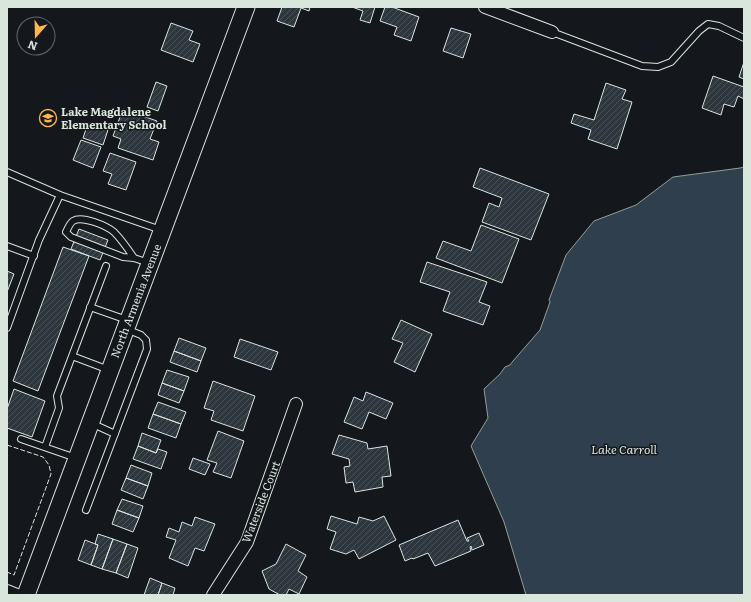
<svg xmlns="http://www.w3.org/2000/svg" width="751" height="602" font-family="Literata,serif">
  <defs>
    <pattern id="building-hatch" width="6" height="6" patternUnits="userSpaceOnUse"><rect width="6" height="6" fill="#2c363c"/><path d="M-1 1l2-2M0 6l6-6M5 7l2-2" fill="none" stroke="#4a5358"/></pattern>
  </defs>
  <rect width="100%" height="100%" fill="#14181c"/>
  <path fill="#2f3f4d" stroke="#939e99" d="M 744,167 L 744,595 L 526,595 L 504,522 L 471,446 L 488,418 L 484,389 L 500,374 L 505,367 L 510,365 L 513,361 L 540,330 L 550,302 L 549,300 L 566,255 L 594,221 L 636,205 L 673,177 L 740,168 Z"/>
  <path fill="url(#building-hatch)" stroke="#d8e6dc" d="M 282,7 L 310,7 L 309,11 L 301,8 L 294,27 L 277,21 Z
    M 352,7 L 375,7 L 370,23 L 360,20 L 363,11 Z
    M 385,7 L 392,7 L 419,17 L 411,41 L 394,35 L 397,27 L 380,21 Z
    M 171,23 L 193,31 L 189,40 L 200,44 L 193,62 L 161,50 Z
    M 451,28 L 471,34 L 463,58 L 443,51 Z
    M 744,62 L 744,79 L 739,77 Z
    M 713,76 L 744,87 L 744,99 L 738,96 L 734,107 L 724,104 L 721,115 L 702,108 Z
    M 156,82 L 167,86 L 158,111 L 147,107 Z
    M 606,83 L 626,90 L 622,99 L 632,102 L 617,149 L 588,139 L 591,130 L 571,123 L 574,114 L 594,120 Z
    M 123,109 L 157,121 L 150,139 L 159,142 L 153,160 L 118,148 L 121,139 L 113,136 Z
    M 88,123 L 108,130 L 103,145 L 83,138 Z
    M 81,140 L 101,147 L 93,168 L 73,160 Z
    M 110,153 L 136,162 L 126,190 L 108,184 L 112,174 L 103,171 Z
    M 480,168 L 549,194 L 531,240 L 482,222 L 489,203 L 499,207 L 502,198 L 473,187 Z
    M 481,225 L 519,239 L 502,283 L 436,258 L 443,241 L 471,251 Z
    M 79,229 L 108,240 L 100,260 L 71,249 Z
    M 63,247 L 89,256 L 38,391 L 13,381 Z
    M 427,262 L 487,282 L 479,302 L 490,306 L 483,325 L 443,311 L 450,292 L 420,282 Z
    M 7,271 L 14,274 L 7,292 Z
    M 401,320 L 432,334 L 415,372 L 394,362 L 403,343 L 392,339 Z
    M 179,338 L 206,348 L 201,361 L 174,351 Z
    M 240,339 L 278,352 L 271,370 L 234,357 Z
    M 174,351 L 201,361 L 197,372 L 170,362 Z
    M 167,370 L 189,377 L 184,391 L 162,383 Z
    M 213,381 L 255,396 L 243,431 L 211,420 L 214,411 L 204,408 Z
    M 162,383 L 184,391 L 179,403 L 158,395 Z
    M 14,389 L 45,401 L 32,437 L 7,428 L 7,409 Z
    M 366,392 L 393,403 L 386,419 L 369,412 L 362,429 L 344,422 L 354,397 L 363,401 Z
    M 158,402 L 186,412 L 181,424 L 153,414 Z
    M 153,414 L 181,424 L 176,438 L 148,428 Z
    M 218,431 L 244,441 L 231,478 L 213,472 L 217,463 L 207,460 Z
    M 142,433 L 161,440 L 156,453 L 138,446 Z
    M 339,435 L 367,443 L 368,449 L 387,446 L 391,476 L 382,477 L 383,487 L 355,492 L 353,482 L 346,483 L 344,467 L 350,466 L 349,459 L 332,454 Z
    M 138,446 L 156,453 L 158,449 L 167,452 L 161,469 L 133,459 Z
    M 193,458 L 210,464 L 205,475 L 189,469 Z
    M 131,465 L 152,473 L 148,486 L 126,478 Z
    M 126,478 L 148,486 L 143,499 L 121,490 Z
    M 122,499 L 143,506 L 139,518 L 117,510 Z
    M 117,510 L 139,518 L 133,532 L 112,524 Z
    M 331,516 L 357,524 L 359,517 L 373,521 L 384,516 L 396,540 L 359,559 L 354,550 L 346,554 L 330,549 L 336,532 L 327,529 Z
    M 195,517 L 215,524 L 204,551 L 195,548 L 188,566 L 169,558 L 176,540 L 166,537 L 169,528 L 179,532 L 182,522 L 192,526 Z
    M 458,520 L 467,541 L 469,541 L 467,538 L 479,533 L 484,545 L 472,550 L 471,546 L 470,547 L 471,551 L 435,566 L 428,553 L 413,559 L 412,558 L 405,561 L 399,545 Z
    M 98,534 L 113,539 L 102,569 L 91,565 L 98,545 L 95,544 Z
    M 113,539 L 127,544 L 116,573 L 102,569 Z
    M 85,540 L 98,545 L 91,565 L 78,560 Z
    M 127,544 L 138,548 L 128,578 L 116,573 Z
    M 286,544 L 306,555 L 298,571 L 307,577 L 299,594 L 289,589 L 286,595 L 280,595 L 269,589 L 262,571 L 276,564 Z
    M 150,578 L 162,583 L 158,595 L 144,595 Z
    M 162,583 L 175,588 L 173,595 L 158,595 Z"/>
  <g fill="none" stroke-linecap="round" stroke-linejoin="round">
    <g stroke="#d8e6dc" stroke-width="8">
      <path id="lane" d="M 552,32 L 642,66 L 658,67 L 671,62 L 699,31 L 708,24 L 719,26 L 744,38
        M 7,172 L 60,195
        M 7,246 L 34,256
        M 134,258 C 128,249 122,240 114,232 C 107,226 82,215 73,221 C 70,223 68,228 66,232 L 71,237 L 123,257 L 134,258 L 149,263
        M 90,307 L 127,320
        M 7,328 L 39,240 L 60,195 L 161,230
        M 72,356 L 109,370
        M 91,423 L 115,434
        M 21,439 L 76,458
        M 45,447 L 59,408 L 57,396 L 106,266
        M 86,510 L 147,349 L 146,340 L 141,335 L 126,329"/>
    </g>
    <g stroke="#d8e6dc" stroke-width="14">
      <path id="street" d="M 485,7 L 552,32
        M 7,591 L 17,595
        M 213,595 L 247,542 L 296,404"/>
    </g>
    <g stroke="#d8e6dc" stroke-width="19">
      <path id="secondary" d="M 26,595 L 246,7"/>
    </g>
    <use href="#lane" stroke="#14181c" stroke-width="6"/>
    <use href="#street" stroke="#14181c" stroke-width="12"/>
    <use href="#secondary" stroke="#14181c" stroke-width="17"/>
    <path stroke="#d8e6dc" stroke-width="1" stroke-dasharray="5 2" stroke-linecap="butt" d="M 7,445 L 43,457 L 49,465 L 51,474 L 14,575 L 7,572"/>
  </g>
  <defs>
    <g id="school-ring" transform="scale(0.9)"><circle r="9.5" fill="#14181c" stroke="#ffb74d" stroke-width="1.5"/><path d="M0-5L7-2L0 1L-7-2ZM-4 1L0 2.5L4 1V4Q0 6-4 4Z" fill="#ffb74d"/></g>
  </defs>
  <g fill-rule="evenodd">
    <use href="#school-ring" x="48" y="118"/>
  </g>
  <g text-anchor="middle" stroke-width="3" stroke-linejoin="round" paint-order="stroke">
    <g font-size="11" font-weight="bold" fill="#d8e6dc" stroke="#14181c" text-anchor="start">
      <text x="61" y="116">Lake Magdalene<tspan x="61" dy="13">Elementary School</tspan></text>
    </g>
    <g font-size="11" fill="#d8e6dc" stroke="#14181c">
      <text transform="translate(136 301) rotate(-69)" y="4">North Armenia Avenue</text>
      <text transform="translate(261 502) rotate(-69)" y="4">Waterside Court</text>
    </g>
    <g font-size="12" font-style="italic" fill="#d8e6dc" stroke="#14181c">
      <text x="624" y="454">Lake Carroll</text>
    </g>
  </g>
  <rect width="751" height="602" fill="none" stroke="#d8e6dc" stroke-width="16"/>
  <g transform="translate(36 36) rotate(200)"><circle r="19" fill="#14181c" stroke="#626a69"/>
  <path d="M0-3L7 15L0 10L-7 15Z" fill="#ffb74d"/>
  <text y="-6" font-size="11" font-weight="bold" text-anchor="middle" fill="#d8e6dc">N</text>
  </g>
</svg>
